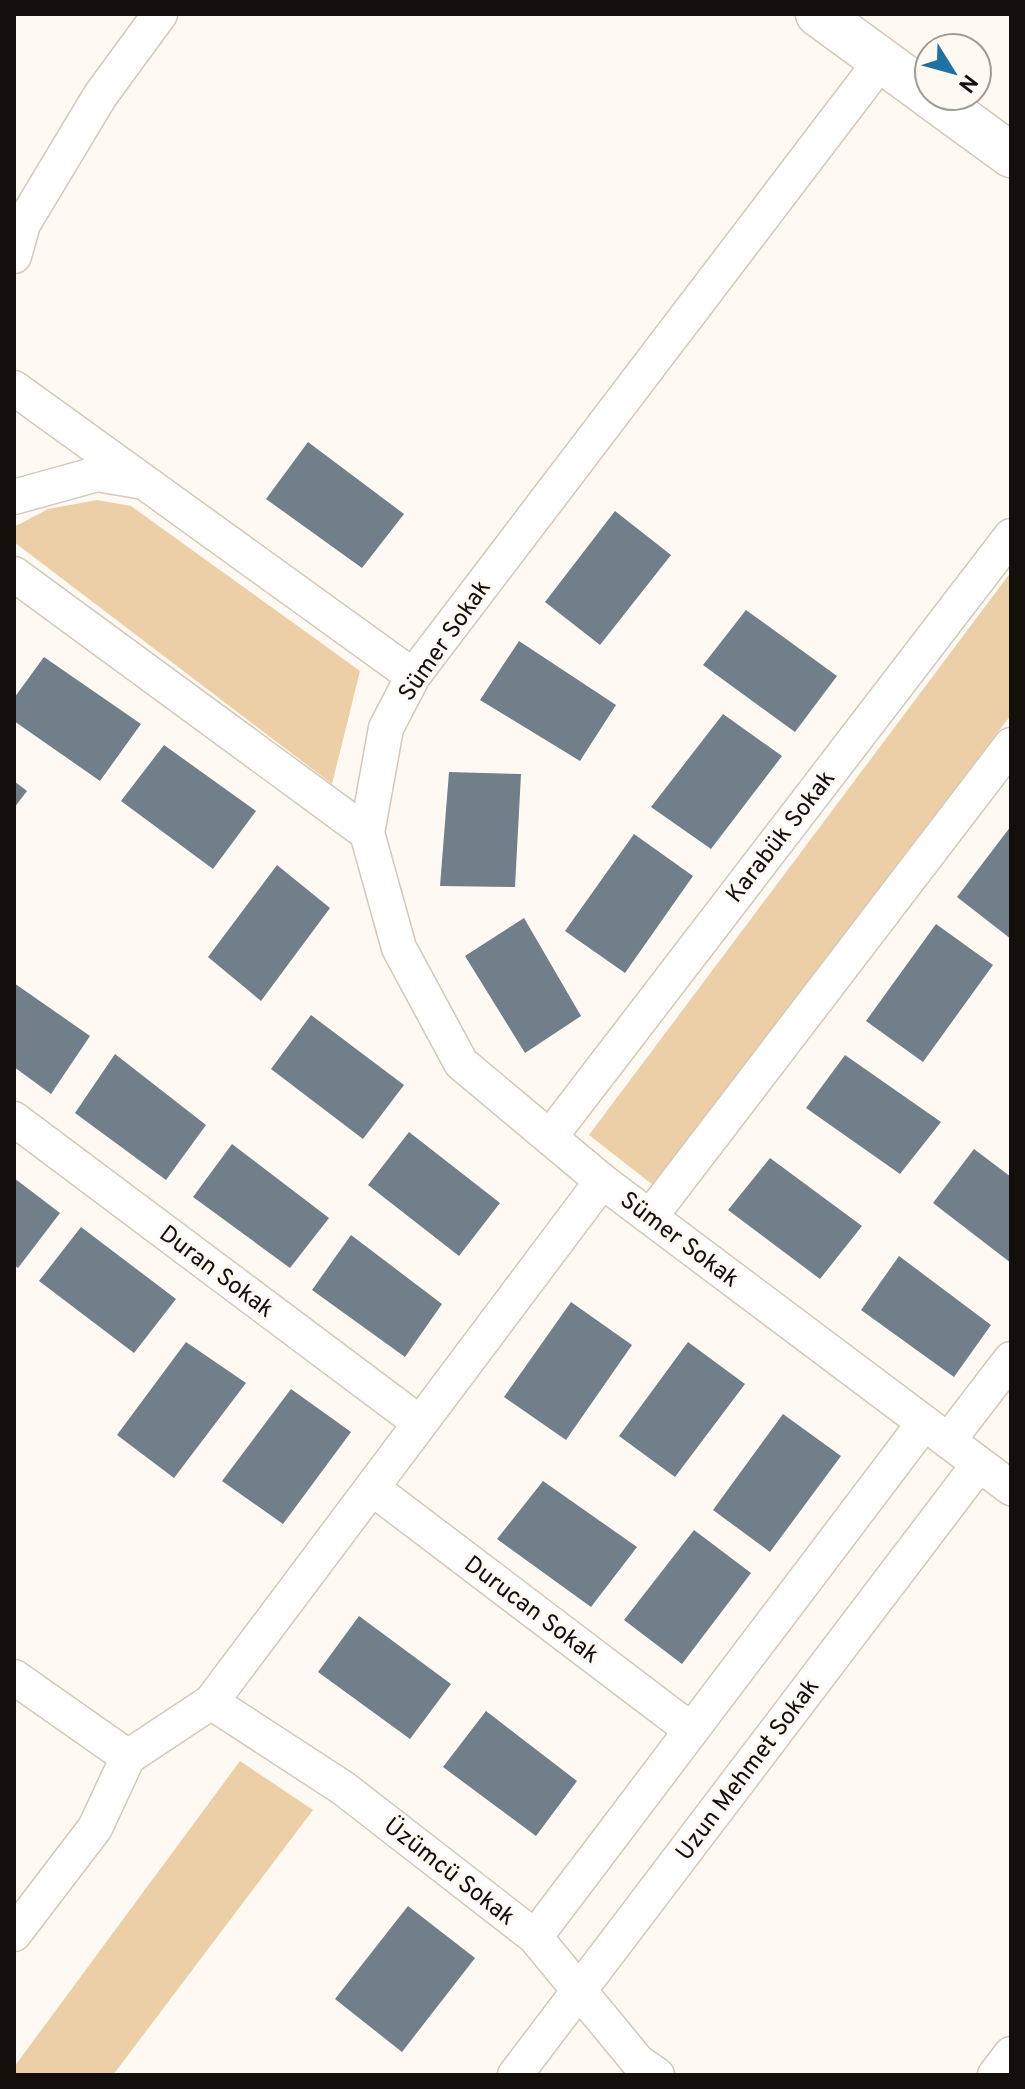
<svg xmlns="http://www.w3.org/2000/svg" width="1025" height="2089" font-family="Overpass,sans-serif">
  <rect width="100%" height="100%" fill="#fef9f2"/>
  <path fill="#eccfa7" d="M 97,500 L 131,506 L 360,671 L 332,784 L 14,542 L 14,527 L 48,509 Z
    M 1011,572 L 1011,715 L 653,1185 L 589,1135 Z
    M 240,1761 L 313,1810 L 113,2075 L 14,2075 L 14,2067 Z"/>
  <path fill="#707f8a" d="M 308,442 L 404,514 L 362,568 L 266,499 Z
    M 615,511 L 671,555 L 600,645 L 545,602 Z
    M 746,610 L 837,676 L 795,732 L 703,665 Z
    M 519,641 L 616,705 L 580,761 L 480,700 Z
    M 44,657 L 141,724 L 100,781 L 14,721 L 14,698 Z
    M 723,714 L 782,756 L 711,849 L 651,807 Z
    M 164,745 L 256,811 L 213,869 L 121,801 Z
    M 449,772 L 521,774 L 515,887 L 440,886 Z
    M 14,781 L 27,791 L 14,808 Z
    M 1011,826 L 1011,939 L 957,897 Z
    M 634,834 L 693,876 L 625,973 L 565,931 Z
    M 277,865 L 330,908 L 261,1001 L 208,957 Z
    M 524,918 L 581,1016 L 525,1053 L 465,956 Z
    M 936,924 L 993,965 L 923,1062 L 866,1021 Z
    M 14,983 L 90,1036 L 51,1094 L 14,1067 Z
    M 311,1015 L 404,1085 L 363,1139 L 271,1069 Z
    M 115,1054 L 206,1125 L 166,1180 L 75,1113 Z
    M 845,1055 L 941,1122 L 900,1174 L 806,1108 Z
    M 409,1132 L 500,1203 L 459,1256 L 368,1185 Z
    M 232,1144 L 329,1218 L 290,1268 L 193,1197 Z
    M 974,1149 L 1011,1177 L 1011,1263 L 933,1203 Z
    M 770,1158 L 862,1226 L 820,1279 L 728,1210 Z
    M 14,1178 L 60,1213 L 18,1268 L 14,1265 Z
    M 81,1227 L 176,1299 L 134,1353 L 39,1281 Z
    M 351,1235 L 442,1304 L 405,1357 L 312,1290 Z
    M 899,1256 L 991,1325 L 954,1377 L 861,1310 Z
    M 571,1302 L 632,1345 L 566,1440 L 504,1397 Z
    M 186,1342 L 246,1383 L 174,1478 L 117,1435 Z
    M 688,1342 L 745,1384 L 675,1477 L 619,1436 Z
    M 291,1389 L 351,1432 L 283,1524 L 222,1481 Z
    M 783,1414 L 841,1456 L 770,1552 L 713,1510 Z
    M 543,1481 L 637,1547 L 591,1607 L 497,1539 Z
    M 694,1530 L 751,1573 L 682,1664 L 624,1620 Z
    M 359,1616 L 451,1684 L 410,1739 L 318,1672 Z
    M 486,1711 L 577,1781 L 536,1836 L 443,1767 Z
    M 408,1906 L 475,1958 L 402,2052 L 335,1999 Z"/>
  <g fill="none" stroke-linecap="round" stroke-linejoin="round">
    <g stroke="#d4c8b9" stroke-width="37">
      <path id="street" d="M 881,61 L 413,676 L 386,728 L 367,833 L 399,948 L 461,1063 L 602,1181 L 1011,1488
        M 14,256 L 23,224 L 100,96 L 160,14
        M 14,388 L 413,676
        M 14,497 L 97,474 L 138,481
        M 14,574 L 367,833
        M 14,1119 L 420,1423
        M 550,1137 L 1011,536
        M 650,1217 L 1011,745
        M 948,1441 L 1011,1359
        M 372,1488 L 691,1730
        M 14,1677 L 128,1757
        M 211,1702 L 343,1788 L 535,1937 L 638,2062 L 657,2075
        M 14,1934 L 95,1828 L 128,1757 L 211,1702 L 602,1181
        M 535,1937 L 924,1423
        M 515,2075 L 979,1464
        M 995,2075 L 1011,2054"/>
    </g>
    <g stroke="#d4c8b9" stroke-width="47">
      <path id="secondary" d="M 818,14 L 929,95
        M 930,96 L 1011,155"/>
    </g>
    <use href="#street" stroke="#fff" stroke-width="34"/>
    <use href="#secondary" stroke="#fff" stroke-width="44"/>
  </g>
  <g text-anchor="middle" stroke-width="6" stroke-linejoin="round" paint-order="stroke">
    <g font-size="24" fill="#130f0a" stroke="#fef9f2">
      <text transform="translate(444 640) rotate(-55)" y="8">Sümer Sokak</text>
      <text transform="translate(780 836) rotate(-52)" y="8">Karabük Sokak</text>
      <text transform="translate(680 1239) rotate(37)" y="8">Sümer Sokak</text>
      <text transform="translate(217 1271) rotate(37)" y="8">Duran Sokak</text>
      <text transform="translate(532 1609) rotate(37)" y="8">Durucan Sokak</text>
      <text transform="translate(747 1769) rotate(-53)" y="8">Uzun Mehmet Sokak</text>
      <text transform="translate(450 1871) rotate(38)" y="8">Üzümcü Sokak</text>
    </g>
  </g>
  <rect width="1025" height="2089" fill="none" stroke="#130f0a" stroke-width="32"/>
  <g transform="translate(953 72) rotate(127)"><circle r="38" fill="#fef9f2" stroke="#a09b95" stroke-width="2"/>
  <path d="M0-6L14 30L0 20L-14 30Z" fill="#1f71a2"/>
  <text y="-12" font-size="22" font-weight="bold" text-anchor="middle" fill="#130f0a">N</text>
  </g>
</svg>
